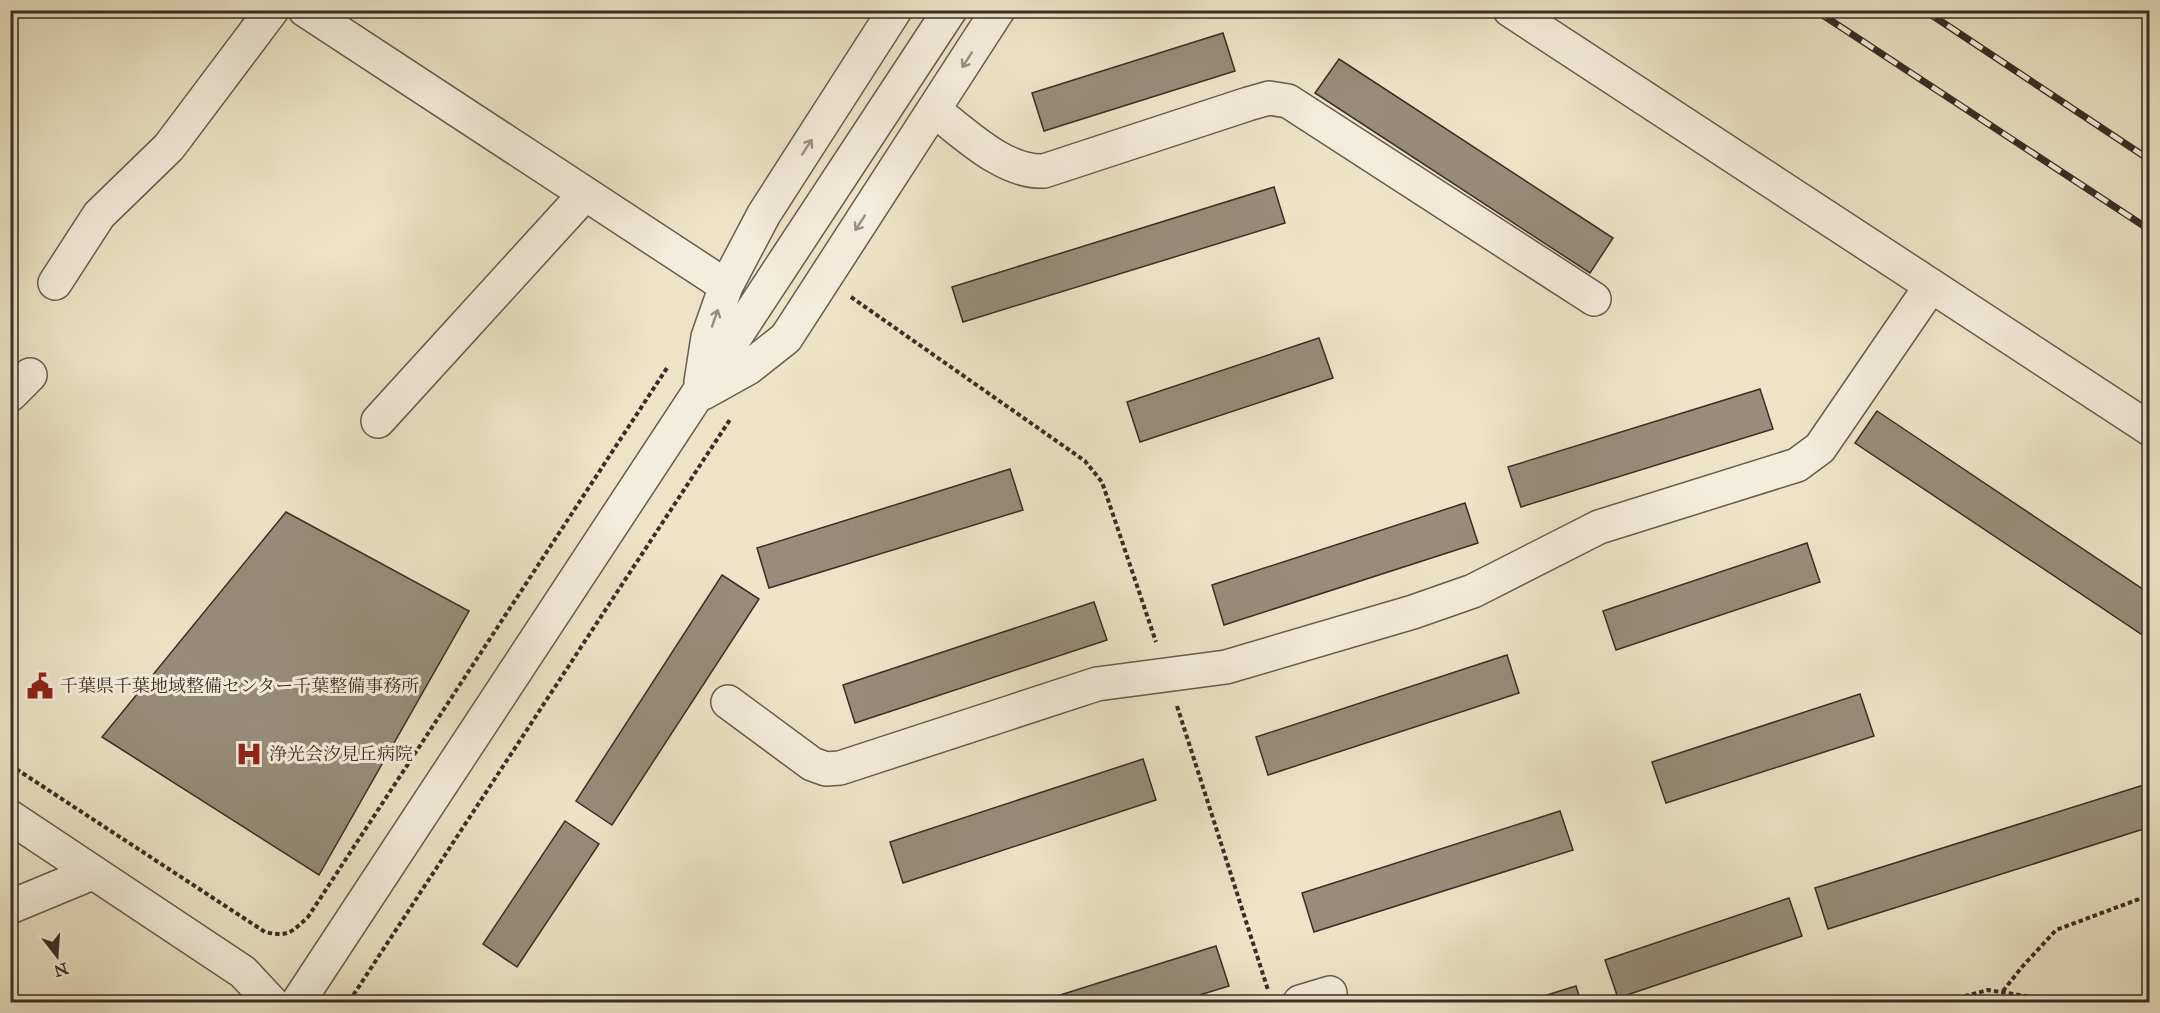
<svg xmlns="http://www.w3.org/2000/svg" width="2160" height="1013" font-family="'IM FELL Great Primer','Noto Serif JP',serif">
  <rect width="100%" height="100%" fill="#ede4c7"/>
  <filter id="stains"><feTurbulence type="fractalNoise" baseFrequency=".00333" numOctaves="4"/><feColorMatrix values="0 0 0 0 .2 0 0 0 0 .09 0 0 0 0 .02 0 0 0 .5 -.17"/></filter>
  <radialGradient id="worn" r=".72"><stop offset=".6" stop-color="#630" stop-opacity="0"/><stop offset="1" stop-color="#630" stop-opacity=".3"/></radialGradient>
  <path fill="#978d7a" stroke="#392e27" stroke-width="1.5" d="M 1223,33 L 1235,71 L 1044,131 L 1032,93 Z
    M 1339,59 L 1613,238 L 1590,273 L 1315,93 Z
    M 1274,187 L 1285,223 L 963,322 L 952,287 Z
    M 1319,338 L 1333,378 L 1140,442 L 1127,402 Z
    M 1760,389 L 1773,429 L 1521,507 L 1508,467 Z
    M 1877,411 L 2150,594 L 2150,640 L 1855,443 Z
    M 1010,469 L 1023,510 L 769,588 L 757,548 Z
    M 1465,503 L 1478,543 L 1224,625 L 1212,585 Z
    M 286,512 L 469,611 L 319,875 L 102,737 Z
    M 1807,543 L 1820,582 L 1616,650 L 1603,611 Z
    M 722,575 L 759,599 L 612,825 L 576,801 Z
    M 1094,602 L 1107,640 L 855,723 L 843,685 Z
    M 1507,655 L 1519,693 L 1268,775 L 1256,737 Z
    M 1860,694 L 1874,736 L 1666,803 L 1652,762 Z
    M 1143,759 L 1156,800 L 903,883 L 890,842 Z
    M 2150,783 L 2150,827 L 1828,929 L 1815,888 Z
    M 1560,811 L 1573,850 L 1314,932 L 1302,893 Z
    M 565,821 L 599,844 L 517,967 L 483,944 Z
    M 1789,898 L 1802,936 L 1618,998 L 1605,960 Z
    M 1216,946 L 1229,986 L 1177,1002 L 1038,1002 Z
    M 1576,986 L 1581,1002 L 1524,1002 Z"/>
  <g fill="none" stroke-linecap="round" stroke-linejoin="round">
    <g stroke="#665c4f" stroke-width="36">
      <path id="minor" d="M 305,10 L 726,286
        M 1510,10 L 2150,429
        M 934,110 C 964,133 1004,173 1044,171 L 1248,104 L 1269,98 L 1288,101 L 1594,299
        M 55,283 L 99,215 L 169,147 L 272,10
        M 701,382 L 708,337 L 726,286 L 764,214 L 895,10
        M 703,393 L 748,368 L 786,338 L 998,10
        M 10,395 L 30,375
        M 378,421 L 585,194
        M 728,702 L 812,764 L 826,769 L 840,768 L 1097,684 L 1226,667 L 1413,612 L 1473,591 L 1599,527 L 1797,465 L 1820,448 L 1931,286
        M 10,817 L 243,972 L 271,1002
        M 10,907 L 92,873
        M 298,1002 L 950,10
        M 1300,1002 L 1330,993"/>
    </g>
    <path stroke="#392e27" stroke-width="4" stroke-dasharray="4.5 3" stroke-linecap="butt" d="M 851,297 L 1085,461 L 1102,482 L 1156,642
      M 1177,706 L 1268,990
      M 10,765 L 265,932 C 288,937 291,933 308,917 L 667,368
      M 2003,991 L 2022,967 L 2056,930 L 2150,895
      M 2019,995 L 2021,1002
      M 351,1002 L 354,994 L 731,418
      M 1943,1002 L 1988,990 L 2064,1002"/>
    <use href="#minor" stroke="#f3eddb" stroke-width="33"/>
    <g stroke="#392e27" stroke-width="7">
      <path id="rail" d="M 1815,10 L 2150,230
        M 1924,10 L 2150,160"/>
    </g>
    <use href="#rail" stroke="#f3eddb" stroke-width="4.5" stroke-dasharray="14" stroke-linecap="butt"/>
  </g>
  <defs><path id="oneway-shaft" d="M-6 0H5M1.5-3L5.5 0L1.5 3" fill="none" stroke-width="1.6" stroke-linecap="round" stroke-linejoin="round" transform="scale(1.5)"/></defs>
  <g stroke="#968e81">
    <use href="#oneway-shaft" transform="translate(967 60) rotate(123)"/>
    <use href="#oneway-shaft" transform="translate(807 147) rotate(-57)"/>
    <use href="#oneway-shaft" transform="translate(860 223) rotate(123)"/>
    <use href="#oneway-shaft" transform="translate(715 318) rotate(-71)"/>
  </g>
  <defs>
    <g id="civic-bare" transform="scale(2.07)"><path d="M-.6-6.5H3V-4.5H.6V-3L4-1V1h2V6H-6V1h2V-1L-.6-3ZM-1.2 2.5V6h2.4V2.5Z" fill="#8f2418" stroke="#f3eddb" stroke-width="2.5" paint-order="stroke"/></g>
    <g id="hospital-bare" transform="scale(2.07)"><path d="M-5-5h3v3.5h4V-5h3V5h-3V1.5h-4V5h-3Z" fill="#8f2418" stroke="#f3eddb" stroke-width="2.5" paint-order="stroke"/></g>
  </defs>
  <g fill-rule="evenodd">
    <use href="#civic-bare" x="40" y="686"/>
    <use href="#hospital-bare" x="249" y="754"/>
  </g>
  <g text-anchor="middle" stroke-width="6" stroke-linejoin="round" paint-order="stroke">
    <g font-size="18" fill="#392e27" stroke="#f3eddb" text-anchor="start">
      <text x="60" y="692">千葉県千葉地域整備センター千葉整備事務所</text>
      <text x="269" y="760">浄光会汐見丘病院</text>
    </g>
  </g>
  <rect width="2160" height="1013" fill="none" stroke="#ede4c7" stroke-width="36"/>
  <rect x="12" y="12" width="2136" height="989" fill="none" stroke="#392e27" stroke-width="3"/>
  <rect x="18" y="18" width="2124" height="977" fill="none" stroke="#392e27" stroke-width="1.5"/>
  <g transform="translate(57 956) rotate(163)" stroke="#f3eddb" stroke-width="4.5" paint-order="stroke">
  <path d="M0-4.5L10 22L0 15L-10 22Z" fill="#392e27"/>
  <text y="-9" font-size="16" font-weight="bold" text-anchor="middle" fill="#392e27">N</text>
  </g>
  <rect width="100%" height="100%" filter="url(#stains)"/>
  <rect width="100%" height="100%" fill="url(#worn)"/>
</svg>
